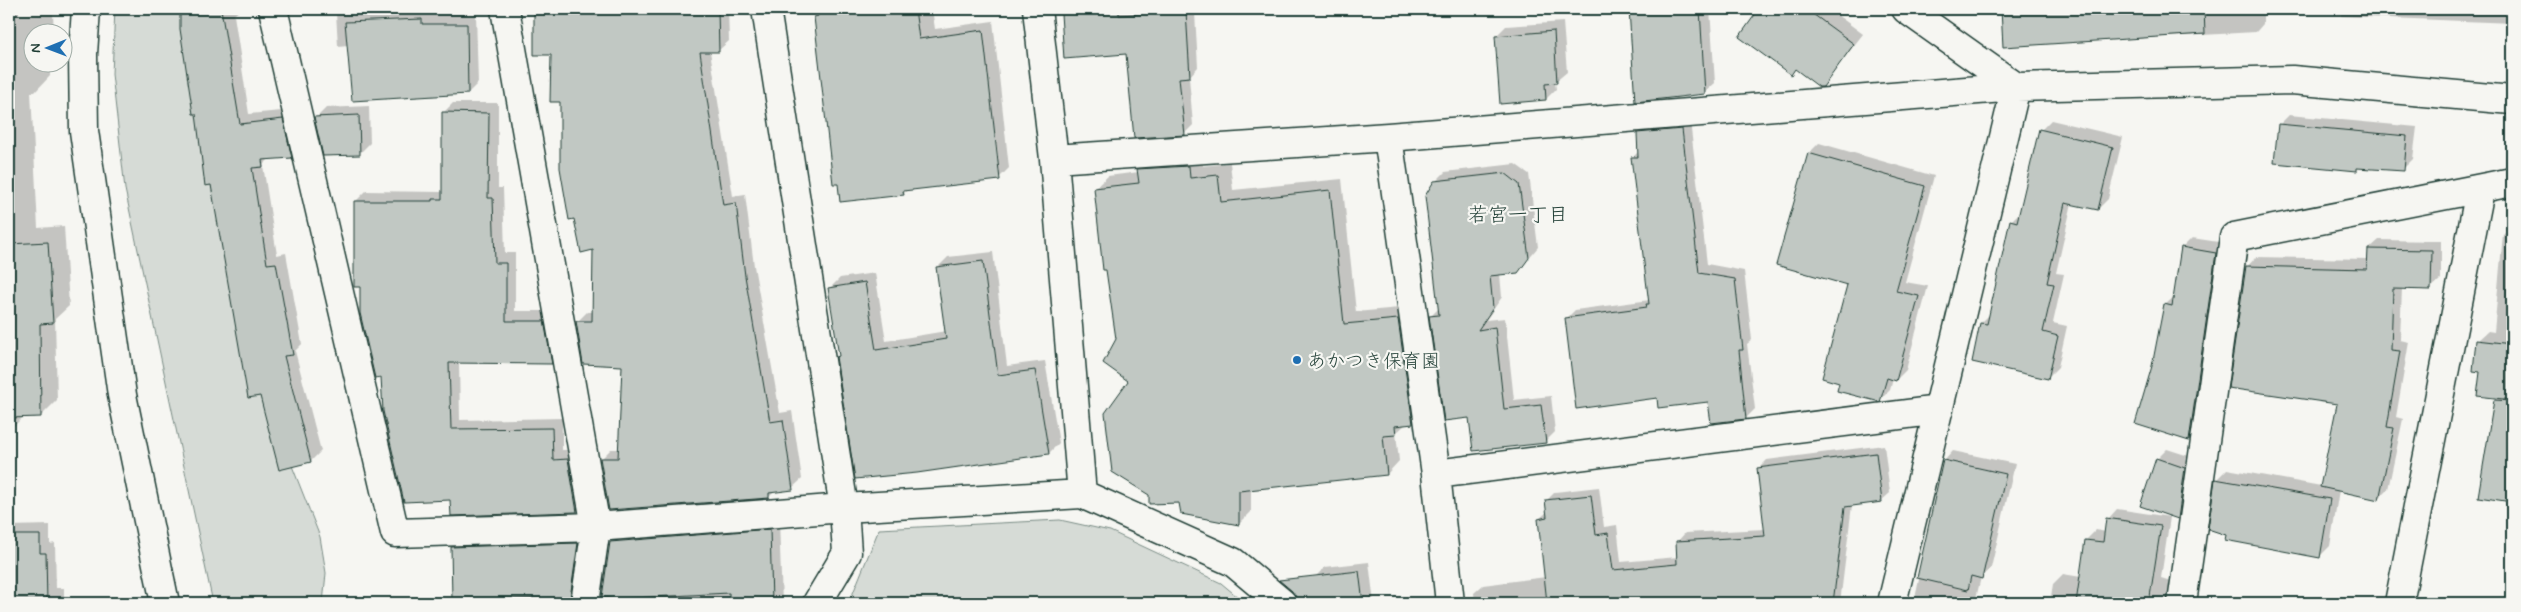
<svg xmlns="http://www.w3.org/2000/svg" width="2521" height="612" font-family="Mynerve,'Klee One',sans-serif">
  <rect width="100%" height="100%" fill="#f6f6f2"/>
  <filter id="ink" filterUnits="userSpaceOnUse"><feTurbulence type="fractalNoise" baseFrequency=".02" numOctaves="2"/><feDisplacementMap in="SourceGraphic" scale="10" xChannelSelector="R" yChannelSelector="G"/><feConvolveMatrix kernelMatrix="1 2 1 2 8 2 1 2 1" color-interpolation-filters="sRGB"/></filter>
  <g filter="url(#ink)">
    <path fill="#d6dbd6" stroke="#7a8c85" d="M 115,9 L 184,9 L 204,155 L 261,387 L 320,537 L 326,573 L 323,603 L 213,603 L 125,189 L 112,74 Z
      M 1060,520 L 1110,531 L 1221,583 L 1245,603 L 849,603 L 879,529 Z"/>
    <path fill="#0003" d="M 9,9 L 19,9 L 19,15 L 53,14 L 54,32 L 32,32 L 32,62 L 50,62 L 50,76 L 35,92 L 31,92 L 38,228 L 64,226 L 69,306 L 55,319 L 57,400 L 41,416 L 24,416 L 9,431 Z
      M 182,9 L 241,9 L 234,15 L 249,114 L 292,110 L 301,147 L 291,157 L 270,158 L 263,165 L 277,255 L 286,253 L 302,344 L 295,351 L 321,451 L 311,461 L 212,184 L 181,29 Z
      M 303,9 L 466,9 L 466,15 L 476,14 L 478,83 L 468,93 L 348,45 L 338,46 L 336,13 L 303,13 Z
      M 535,9 L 728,9 L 729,41 L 719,50 L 710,51 L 733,196 L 745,194 L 754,266 L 780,413 L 792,411 L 802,479 L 792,488 L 775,491 L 769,497 L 601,459 L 611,449 L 619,449 L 623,364 L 577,322 L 587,312 L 594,312 L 594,249 L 575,217 L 561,100 L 552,53 L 535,54 Z
      M 818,9 L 932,9 L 935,29 L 993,21 L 1009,168 L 999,178 L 908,189 L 903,194 L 815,17 L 819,14 Z
      M 1067,9 L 1287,9 L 1195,13 L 1198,67 L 1189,77 L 1193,125 L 1184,134 L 1127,52 L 1062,14 Z
      M 1630,9 L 1710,9 L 1715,83 L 1704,93 L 1636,100 Z
      M 1761,9 L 1829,9 L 1863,34 L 1822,86 L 1796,68 L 1791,74 L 1741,37 Z
      M 2002,9 L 2279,9 L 2276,11 L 2263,11 L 2263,24 L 2256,32 L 2004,46 Z
      M 2341,9 L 2512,9 L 2512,23 L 2341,16 Z
      M 1563,22 L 1567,72 L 1555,82 L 1556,89 L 1546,99 L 1496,36 L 1506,26 Z
      M 453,103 L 498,103 L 498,188 L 503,188 L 505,253 L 515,253 L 515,311 L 554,311 L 561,353 L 551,363 L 459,362 L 460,420 L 562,418 L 562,450 L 578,450 L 587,501 L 577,511 L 452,514 L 452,499 L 383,376 L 361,286 L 356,201 L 366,191 L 441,192 L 443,189 L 443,113 Z
      M 369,106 L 370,143 L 360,153 L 316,118 L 326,108 Z
      M 2289,115 L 2417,127 L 2413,159 L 2403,169 L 2359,167 L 2356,169 L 2279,125 Z
      M 2051,120 L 2123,137 L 2108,199 L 2098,209 L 2072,203 L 2056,273 L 2064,274 L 2053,323 L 2067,326 L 2058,367 L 2048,377 L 1981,323 L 1990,314 L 2011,221 L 2021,211 L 2041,130 Z
      M 1690,121 L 1707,264 L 1744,271 L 1752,340 L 1747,344 L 1755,409 L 1746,418 L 1709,400 L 1658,397 L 1566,319 L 1575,310 L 1650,300 L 1632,158 L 1639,151 L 1638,133 L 1647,125 Z
      M 1819,143 L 1934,176 L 1905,282 L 1928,286 L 1906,370 L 1896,380 L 1893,379 L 1890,390 L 1880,400 L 1849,284 L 1777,264 L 1809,153 Z
      M 1201,154 L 1203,166 L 1230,163 L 1233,190 L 1342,179 L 1356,312 L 1410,307 L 1425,411 L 1413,423 L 1406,424 L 1396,433 L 1399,461 L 1387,474 L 1251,488 L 1251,512 L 1239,524 L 1181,501 L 1129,380 L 1118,339 L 1095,188 L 1108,176 L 1139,172 L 1139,170 L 1151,157 Z
      M 1515,164 L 1529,174 L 1538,247 L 1517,272 L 1500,274 L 1502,297 L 1486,320 L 1505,318 L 1514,400 L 1551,396 L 1555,432 L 1545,442 L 1470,416 L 1431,316 L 1440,307 L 1435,182 L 1445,172 Z
      M 2512,225 L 2512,500 L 2511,501 L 2480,496 L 2495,396 L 2481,371 L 2477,341 L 2488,331 L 2494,332 L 2503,234 Z
      M 2192,238 L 2225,243 L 2199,429 L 2189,439 L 2165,305 L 2175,296 L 2182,248 Z
      M 2379,240 L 2441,241 L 2441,279 L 2431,288 L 2402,288 L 2400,340 L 2409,342 L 2396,417 L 2403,419 L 2388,489 L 2378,499 L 2339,490 L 2330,546 L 2320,556 L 2217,479 L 2227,469 L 2321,486 L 2339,403 L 2247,267 L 2256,257 L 2369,259 L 2369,249 Z
      M 993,252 L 1007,366 L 1045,361 L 1059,443 L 1049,453 L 838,357 L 840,354 L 830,288 L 840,278 L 875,273 L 886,341 L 946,331 L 938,267 L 948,257 Z
      M 1884,445 L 1890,493 L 1881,501 L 1852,505 L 1840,603 L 1475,603 L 1474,593 L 1483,585 L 1546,577 L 1539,519 L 1548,511 L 1546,501 L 1555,492 L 1599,487 L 1604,527 L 1617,525 L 1621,562 L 1678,557 L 1677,542 L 1685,533 L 1765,529 L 1758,469 L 1767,460 Z
      M 2167,449 L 2195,458 L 2188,508 L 2178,517 L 2157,459 Z
      M 1953,451 L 2015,464 L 1991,568 L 1981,577 L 1975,603 L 1914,603 L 1944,461 Z
      M 2117,509 L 2170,517 L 2161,578 L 2177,583 L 2178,603 L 2050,603 L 2053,584 L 2063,574 L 2081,577 L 2086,540 L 2096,530 L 2106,532 L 2108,519 Z
      M 779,520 L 782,603 L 618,603 L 611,542 L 620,533 Z
      M 50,525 L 50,544 L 55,543 L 56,588 L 64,588 L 64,600 L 69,600 L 69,603 L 9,603 L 9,526 Z
      M 587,534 L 580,586 L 569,597 L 531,597 L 531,603 L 459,603 L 452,547 L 462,537 Z
      M 1369,562 L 1374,603 L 1317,603 L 1315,577 L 1325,567 Z"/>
    <path fill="#c1c8c3" stroke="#1f3d34" d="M 180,9 L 221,9 L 240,124 L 283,119 L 292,158 L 262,160 L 263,167 L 252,168 L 267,264 L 276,263 L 293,355 L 284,356 L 311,462 L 279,470 L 260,396 L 248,398 L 211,185 L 205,186 L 196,114 L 193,114 L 180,29 Z
      M 534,9 L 718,10 L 719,52 L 700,52 L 723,205 L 736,203 L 745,276 L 770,422 L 783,420 L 793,490 L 769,493 L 769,498 L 609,510 L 600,458 L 618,458 L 622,366 L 583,364 L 576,321 L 592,321 L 593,250 L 581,253 L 574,219 L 569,220 L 560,168 L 560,102 L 550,102 L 551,55 L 534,55 Z
      M 817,9 L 915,9 L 919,39 L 983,30 L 1000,180 L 903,191 L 904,195 L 840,202 L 838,184 L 833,184 L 814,17 L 818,16 Z
      M 1119,9 L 1119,15 L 1186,11 L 1190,77 L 1179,78 L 1185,135 L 1134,138 L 1126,54 L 1064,59 L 1061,14 Z
      M 1629,9 L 1700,9 L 1705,94 L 1635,102 Z
      M 1759,9 L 1806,9 L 1854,44 L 1823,87 L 1819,87 L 1795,69 L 1791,75 L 1739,37 Z
      M 2001,9 L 2204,9 L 2205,34 L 2003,47 Z
      M 422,19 L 422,24 L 467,24 L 468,94 L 352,101 L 345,22 Z
      M 1554,31 L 1557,83 L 1545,84 L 1546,100 L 1500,104 L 1495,36 Z
      M 442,112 L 489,113 L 488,198 L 493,198 L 495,263 L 506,263 L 506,321 L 544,321 L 552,364 L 449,363 L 451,429 L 552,428 L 553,460 L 568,459 L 577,512 L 451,516 L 450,500 L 404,502 L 383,411 L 381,377 L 375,378 L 360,313 L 360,287 L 354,287 L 354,201 L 432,201 L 432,199 L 442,199 Z
      M 359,115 L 360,155 L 323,156 L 314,117 Z
      M 2278,124 L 2407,136 L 2404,171 L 2357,168 L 2357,171 L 2274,163 Z
      M 1682,129 L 1699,273 L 1735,279 L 1743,350 L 1739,350 L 1746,419 L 1711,423 L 1708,402 L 1658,408 L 1657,398 L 1576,409 L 1565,318 L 1647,307 L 1646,304 L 1649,304 L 1631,157 L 1638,157 L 1637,133 Z
      M 2039,129 L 2113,147 L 2098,210 L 2065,203 L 2047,283 L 2054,284 L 2043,332 L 2058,336 L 2048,379 L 1972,362 L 1980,323 L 1987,324 L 2010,220 L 2017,222 Z
      M 1808,153 L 1925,186 L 1896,291 L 1919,296 L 1896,381 L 1887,378 L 1880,402 L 1837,391 L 1839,383 L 1822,378 L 1847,285 L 1776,265 Z
      M 1189,166 L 1190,178 L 1218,175 L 1221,202 L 1330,190 L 1344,324 L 1398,319 L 1413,424 L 1395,426 L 1396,435 L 1383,436 L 1387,475 L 1239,491 L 1239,525 L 1181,514 L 1179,503 L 1149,504 L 1149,495 L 1112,472 L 1105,413 L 1128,381 L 1103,363 L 1116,339 L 1106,270 L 1103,270 L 1094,188 L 1139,183 L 1137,169 Z
      M 1505,173 L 1519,184 L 1529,258 L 1518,273 L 1490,276 L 1493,308 L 1478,330 L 1495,327 L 1504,409 L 1541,405 L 1546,443 L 1473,451 L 1469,418 L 1444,421 L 1429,316 L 1439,315 L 1425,196 L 1434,181 Z
      M 48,242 L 53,323 L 40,324 L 41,417 L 9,418 L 9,244 Z
      M 2181,247 L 2216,253 L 2189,441 L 2135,424 L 2152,366 L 2164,304 L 2172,306 Z
      M 2368,249 L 2432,250 L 2431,290 L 2393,289 L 2391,350 L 2400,351 L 2387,427 L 2394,428 L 2379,500 L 2320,487 L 2337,404 L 2228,388 L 2246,266 L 2367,269 Z
      M 983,261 L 998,375 L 1035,370 L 1049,454 L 917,473 L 855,479 L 836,357 L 839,356 L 828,288 L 865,282 L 876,350 L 946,339 L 936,267 Z
      M 2476,340 L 2512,344 L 2512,400 L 2477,396 L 2480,372 L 2473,371 Z
      M 2494,400 L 2512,401 L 2512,502 L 2478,497 Z
      M 1876,453 L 1882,502 L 1845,507 L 1833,603 L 1547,603 L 1538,519 L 1547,517 L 1545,500 L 1591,495 L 1596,535 L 1608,533 L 1613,570 L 1677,564 L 1676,541 L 1765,536 L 1757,468 Z
      M 2156,458 L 2185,468 L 2178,519 L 2140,506 Z
      M 1943,460 L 2006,474 L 1982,579 L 1971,576 L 1968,590 L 1917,578 Z
      M 2215,479 L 2330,499 L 2320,558 L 2225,540 L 2226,535 L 2208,529 Z
      M 2106,518 L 2161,526 L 2149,603 L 2076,603 L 2085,540 L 2103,542 Z
      M 770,529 L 772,603 L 729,603 L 729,593 L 614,599 L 602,597 L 610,542 Z
      M 9,535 L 40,535 L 40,553 L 46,553 L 47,603 L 9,603 Z
      M 578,543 L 570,598 L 452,600 L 451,547 Z
      M 1359,571 L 1363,603 L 1297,603 L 1292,591 L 1279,580 Z"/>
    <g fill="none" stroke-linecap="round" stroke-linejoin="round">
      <g stroke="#1f3d34" stroke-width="31">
        <path id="minor" d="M 273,9 L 395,533 L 596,527 L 844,508 L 1082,494 L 1233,562 L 1282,603
          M 505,9 L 596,527 L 585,603
          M 766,9 L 844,508 L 847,553 L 817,603
          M 1037,9 L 1054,159 L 1082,494
          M 1388,137 L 1436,474 L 1450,603
          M 1054,159 L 1388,137 L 2016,87 L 2292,80 L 2512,100
          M 1436,474 L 1939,410
          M 1892,603 L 2016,87 L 1906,9
          M 2182,603 L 2234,237 L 2512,182
          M 2399,603 L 2480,190"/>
      </g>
      <g stroke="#1f3d34" stroke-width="31">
        <path id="tertiary" d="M 86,9 L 83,54 L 84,131 L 122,395 L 165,603"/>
      </g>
      <use href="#minor" stroke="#f6f6f2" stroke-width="28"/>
      <use href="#tertiary" stroke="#f6f6f2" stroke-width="28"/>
    </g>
  </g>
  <circle fill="#1f6fb2" stroke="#f6f6f2" stroke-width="2" cx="1297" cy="360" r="5"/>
  <g text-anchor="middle" stroke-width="4.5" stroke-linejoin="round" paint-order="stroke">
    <g font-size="19" fill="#1f3d34" stroke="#f6f6f2" text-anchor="start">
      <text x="1307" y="367">あかつき保育園</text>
    </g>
    <g font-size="20" fill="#1f3d34" stroke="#f6f6f2">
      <text x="1518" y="221">若宮一丁目</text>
    </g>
  </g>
  <rect width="2521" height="612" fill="none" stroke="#f6f6f2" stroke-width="30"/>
  <rect x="15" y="15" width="2491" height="582" fill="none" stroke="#1f3d34" stroke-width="2" filter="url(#ink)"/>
  <g transform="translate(48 48) rotate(269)"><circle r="24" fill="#f6f6f2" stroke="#a0aca6"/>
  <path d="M0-4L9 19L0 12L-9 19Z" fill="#1f6fb2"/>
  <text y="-8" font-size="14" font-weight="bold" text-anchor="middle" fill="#1f3d34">N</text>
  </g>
</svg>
